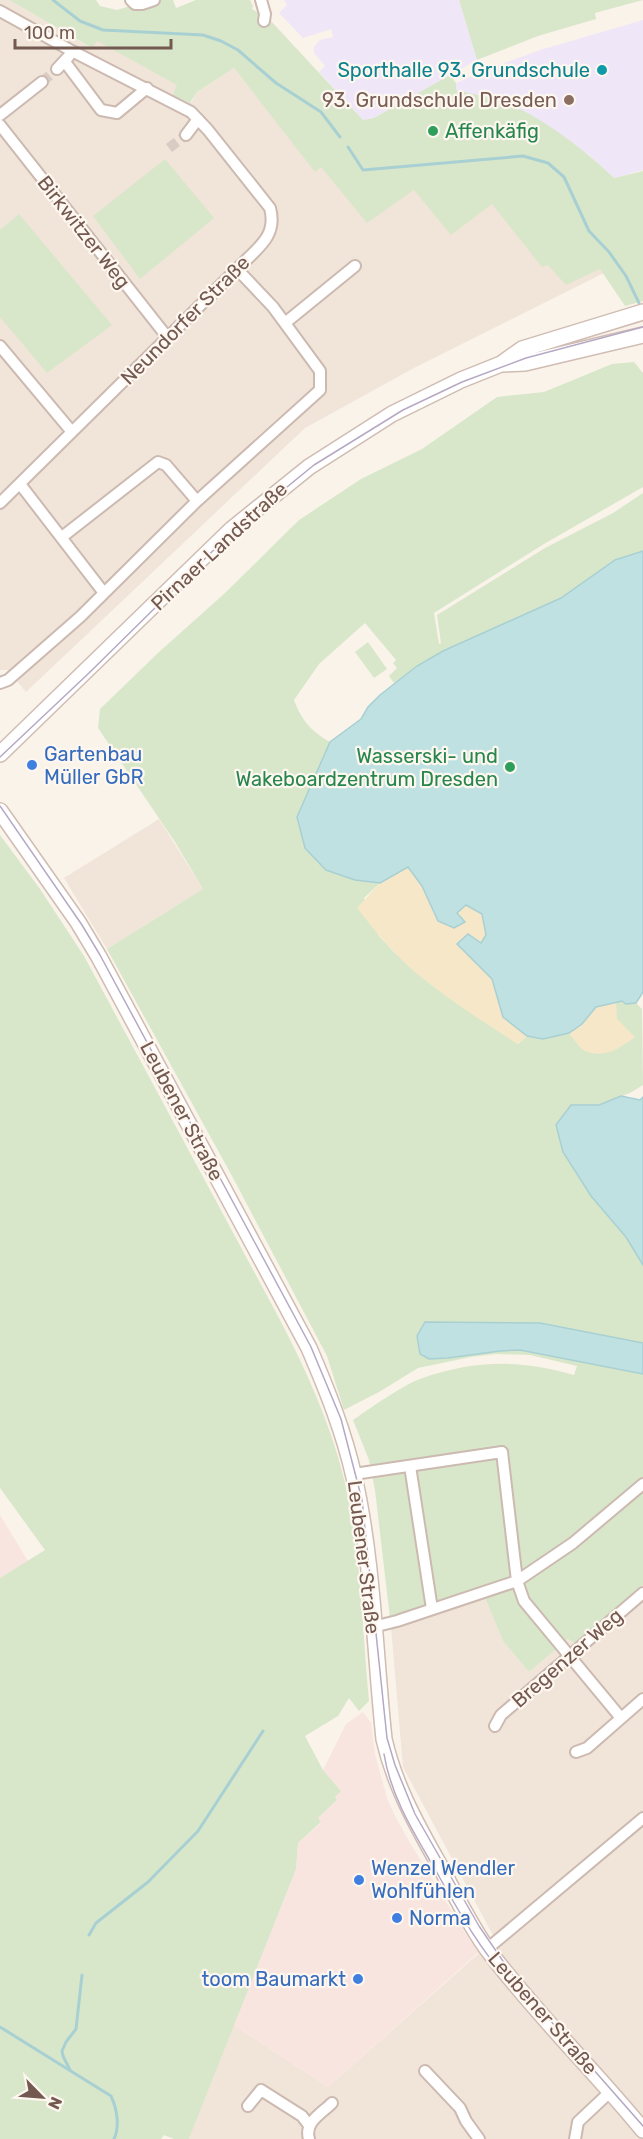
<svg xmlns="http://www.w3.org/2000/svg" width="643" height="2139" font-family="Rubik,sans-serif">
  <rect width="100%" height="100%" fill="#faf3ea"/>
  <path fill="#f1e4d9" d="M 0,0 L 9,0 L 91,48 L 97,40 L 178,85 L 191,103 L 197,92 L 234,68 L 315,171 L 340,152 L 528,179 L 604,273 L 412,369 L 305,428 L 26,692 L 8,670 L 0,670 Z
    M 159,819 L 203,889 L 107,949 L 64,878 Z
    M 643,1585 L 643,2139 L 189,2139 L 234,2025 L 328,2087 L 495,1939 L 403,1767 L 391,1627 L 485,1595 L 503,1641 L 529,1672 L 568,1639 L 574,1643 Z"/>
  <path fill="#f9e5df" d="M 0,1515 L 28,1561 L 0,1578 Z
    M 363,1712 L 371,1723 L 375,1754 L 387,1798 L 394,1814 L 410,1843 L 471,1942 L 479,1952 L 328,2087 L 234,2025 L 296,1869 L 298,1843 L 321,1823 L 317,1819 L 337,1800 L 335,1797 L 341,1791 L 323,1770 L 346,1724 Z"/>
  <path fill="#efe7f7" d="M 284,0 L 459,0 L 477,60 L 374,118 L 363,120 L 319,72 L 325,66 L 314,53 L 314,47 L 320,40 L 333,37 L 331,29 L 303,38 L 279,13 L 287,5 Z
    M 643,20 L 643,170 L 614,178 L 589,155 L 542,123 L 456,90 L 456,83 L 488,69 L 540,50 Z"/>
  <path fill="#d8e7ca" d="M 9,0 L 96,0 L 100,6 L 117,10 L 130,6 L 142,7 L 159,0 L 173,0 L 176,8 L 196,0 L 250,0 L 253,6 L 252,9 L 269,19 L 363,120 L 374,118 L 450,75 L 456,83 L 456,90 C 474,94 493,98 511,105 C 547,121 586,151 614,178 L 643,171 L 643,301 L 625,306 L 600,269 L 566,285 L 548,265 L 542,267 L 492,204 L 451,235 L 414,190 L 367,223 L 321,167 L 315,172 L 234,68 L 197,92 L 190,103 L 173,95 L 177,85 L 97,41 L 92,48 Z
    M 459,0 L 643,0 L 595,13 L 596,19 L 538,36 L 477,60 Z
    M 165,159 L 214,218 L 140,279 L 93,216 Z
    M 19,214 L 112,325 L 47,373 L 0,317 L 0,230 Z
    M 634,362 L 643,373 L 643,487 L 544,544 L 434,613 L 439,644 L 441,643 L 437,615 L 545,548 L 613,513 L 643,493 L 643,551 L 615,560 L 561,598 L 443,651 L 417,666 L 403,679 L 394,683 L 389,676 L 397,668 L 393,663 L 396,660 L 365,623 L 319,664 L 294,700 C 302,721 311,731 330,742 L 297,817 L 355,880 L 380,883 L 364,898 L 379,936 L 394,952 L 416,972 L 518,1044 L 527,1036 L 543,1039 L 569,1033 L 584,1050 L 616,1019 L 616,1002 L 622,1000 L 626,1004 L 636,1003 L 642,1009 L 643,1085 L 630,1093 L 599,1105 L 571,1105 L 563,1152 L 591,1196 L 626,1237 L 643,1265 L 643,1585 L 574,1643 L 568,1639 L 529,1672 L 503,1641 L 484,1595 L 391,1627 L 375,1490 L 369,1460 L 353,1420 C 371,1408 401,1386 420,1379 C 473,1360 520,1359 574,1375 L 577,1366 L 530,1355 L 496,1354 L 471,1357 L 418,1368 L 379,1392 L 344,1410 L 327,1356 L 232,1176 L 107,949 L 203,889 L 175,842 L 98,728 L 100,709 L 159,652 L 225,593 L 299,520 L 361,479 L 422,449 L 497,397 L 544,392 L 612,364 Z
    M 368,642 L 387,669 L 374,678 L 355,652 Z
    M 0,835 L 40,889 L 84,956 L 279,1318 C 306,1370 330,1422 344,1479 C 361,1548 362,1629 369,1701 L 359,1711 L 349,1698 L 338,1716 L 305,1736 L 323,1770 L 341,1791 L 335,1797 L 337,1800 L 318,1818 L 321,1822 L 298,1843 L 296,1869 L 189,2139 L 174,2139 L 164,2135 L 161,2139 L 0,2139 L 0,1578 L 45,1550 L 0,1488 Z"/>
  <path fill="#f6e7c9" d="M 408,867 L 485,907 L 503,1017 L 527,1036 L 518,1044 C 483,1022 448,999 416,973 C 394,954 375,931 357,908 L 380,883 Z
    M 616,1002 L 617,1019 L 635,1037 C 620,1048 605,1059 585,1051 C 579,1048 573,1038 569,1033 L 582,1024 L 596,1007 Z"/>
  <path fill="#c0e1e2" stroke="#a8d0d3" stroke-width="1.5" d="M 643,551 L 643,992 L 636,1003 L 626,1004 L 622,1001 L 596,1007 L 582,1024 L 569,1033 L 543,1039 L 527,1036 L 503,1017 L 492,979 L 457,944 L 468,934 L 481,943 L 486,935 L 482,914 L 466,905 L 457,913 L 465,922 L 454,928 L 438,921 L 422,886 L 408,867 L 380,883 L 355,880 L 326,870 L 305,848 L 297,817 L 330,742 L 361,719 L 368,707 L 380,695 L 417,666 L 443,651 L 561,598 L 615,560 Z
    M 621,1096 L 640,1100 L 643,1097 L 643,1265 L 626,1237 L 591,1196 L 563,1152 L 556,1125 L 571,1105 L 599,1105 Z
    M 425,1322 L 540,1323 L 643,1343 L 643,1374 L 520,1350 L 500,1351 L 448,1358 L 429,1359 L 420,1354 L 417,1336 Z"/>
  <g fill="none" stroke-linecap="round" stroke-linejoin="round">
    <path stroke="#a8d0d3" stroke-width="3" d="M 53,0 L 80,21 L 103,30 L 203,35 L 221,41 L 238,50 L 276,83 L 321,112 L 340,137
      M 348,147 L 363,170 L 523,156 L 548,163 L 564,177 L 589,231 L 609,252 L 626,276 L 639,303
      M 89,1935 L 96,1923 L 148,1882 L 198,1831 L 263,1731
      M 0,2027 L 111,2096 C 117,2109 120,2126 114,2139
      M 70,2070 L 63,2056 L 62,2051 L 66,2042 L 76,2029 L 82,1975"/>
    <path stroke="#d8ccc4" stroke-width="10" stroke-dasharray="10 5" stroke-linecap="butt" d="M 42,82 L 57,69
      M 169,148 L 186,135"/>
    <g stroke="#ccbab1" stroke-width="14">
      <path id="street" d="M 131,0 L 135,4 L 142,4 L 154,0
        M 261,0 L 265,14 L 264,21
        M 0,11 L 72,51 L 191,112 L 208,130 L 270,208 C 278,237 256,249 237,269 L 0,503
        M 65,62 L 101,110 L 117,113 L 147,88
        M 57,69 L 69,56
        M 0,115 L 42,82
        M 0,125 L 168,338
        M 186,135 L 198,119
        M 285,323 L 355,266
        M 0,346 L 72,432
        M 20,484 L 104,593
        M 62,537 L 158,462 L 166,465 L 197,501
        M 0,683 L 8,680 L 80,617 L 197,501 L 320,390 L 320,371 L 273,307 L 237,269
        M 410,1466 L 432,1609
        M 354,1474 L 502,1452 L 517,1581 L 524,1601 L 621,1718
        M 373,1627 L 397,1621 L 517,1581 L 573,1543 L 643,1484
        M 495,1726 L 501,1715 L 643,1593
        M 576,1752 L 587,1748 L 643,1699
        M 487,1949 L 643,1818
        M 425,2071 L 460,2108 L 466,2121 L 479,2139
        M 248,2106 L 261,2090 L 302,2116 L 308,2124
        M 309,2139 C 304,2122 321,2114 332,2103
        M 575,2139 L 578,2122 L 611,2091"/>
    </g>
    <g stroke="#d0bcb2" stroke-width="18">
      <path id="secondary" d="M 501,364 L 525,363 L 643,335
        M 0,754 L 232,529 L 309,467 L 392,414 L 461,380 L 501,364 L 522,349 L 643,312
        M 0,811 L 78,922 L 99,957 L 309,1348 C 327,1390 344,1432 354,1477 C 373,1560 375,1654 384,1739 C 394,1783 414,1820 436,1859 C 453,1889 470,1927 491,1954 C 538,2016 594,2070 643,2130"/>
    </g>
    <use href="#street" stroke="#fff" stroke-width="10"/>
    <use href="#secondary" stroke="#fff" stroke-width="15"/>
    <path stroke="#b5a9c4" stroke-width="1.5" d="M 0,757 L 89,673 L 233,531 L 314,465 L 403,410 L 462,382 L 526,358 L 643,327
      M 0,806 L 82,925 L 100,955 L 296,1319 L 311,1347 L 341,1419 L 362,1500 L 387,1738 L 395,1765 L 415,1814 L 479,1926 L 520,1986 L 643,2126
      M 384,1754 C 391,1797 414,1833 436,1871 C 459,1912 480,1950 512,1985"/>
  </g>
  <circle fill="#0f9aa8" stroke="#fdf7f0" stroke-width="2" cx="602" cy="70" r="6"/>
  <circle fill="#8d6e63" stroke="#fdf7f0" stroke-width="2" cx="569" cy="100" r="6"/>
  <g fill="#2e9e5b" stroke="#fdf7f0" stroke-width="2">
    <circle cx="433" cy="131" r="6"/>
    <circle cx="510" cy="767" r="6"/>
  </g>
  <g fill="#3f7fe0" stroke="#fdf7f0" stroke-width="2">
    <circle cx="32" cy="765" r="6"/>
    <circle cx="359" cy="1880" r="6"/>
    <circle cx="397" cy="1918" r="6"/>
    <circle cx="358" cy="1979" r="6"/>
  </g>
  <g text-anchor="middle" stroke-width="4.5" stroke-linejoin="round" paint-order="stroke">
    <g font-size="20" fill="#0d838f" stroke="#fdf7f0" text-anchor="end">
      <text x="590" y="77">Sporthalle 93. Grundschule</text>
    </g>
    <g font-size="20" fill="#785e54" stroke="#fdf7f0" text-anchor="end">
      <text x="557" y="107">93. Grundschule Dresden</text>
    </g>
    <g font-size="20" fill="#27864d" stroke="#fdf7f0" text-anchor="start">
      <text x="445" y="138">Affenkäfig</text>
      <text x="498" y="763" text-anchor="end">Wasserski- und<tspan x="498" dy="23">Wakeboardzentrum Dresden</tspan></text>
    </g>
    <g font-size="20" fill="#735950" stroke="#fdf7f0">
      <text transform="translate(84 232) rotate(52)" y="7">Birkwitzer Weg</text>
      <text transform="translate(185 320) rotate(-45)" y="7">Neundorfer Straße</text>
      <text transform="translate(219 546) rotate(-43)" y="7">Pirnaer Landstraße</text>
      <text transform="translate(182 1111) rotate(62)" y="7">Leubener Straße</text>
      <text transform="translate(364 1557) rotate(83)" y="7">Leubener Straße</text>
      <text transform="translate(567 1658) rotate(-41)" y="7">Bregenzer Weg</text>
      <text transform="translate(543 2013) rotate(49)" y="7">Leubener Straße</text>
    </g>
    <g font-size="20" fill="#366cbe" stroke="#fdf7f0" text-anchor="start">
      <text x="44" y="761">Gartenbau<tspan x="44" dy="23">Müller GbR</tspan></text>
      <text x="371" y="1875">Wenzel Wendler<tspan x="371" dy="23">Wohlfühlen</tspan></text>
      <text x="409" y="1925">Norma</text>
      <text x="346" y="1986" text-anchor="end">toom Baumarkt</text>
    </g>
  </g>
  <g transform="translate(42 2097) rotate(115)" stroke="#fdf7f0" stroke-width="4.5" paint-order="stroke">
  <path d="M0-4.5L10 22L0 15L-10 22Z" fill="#735950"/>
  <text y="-9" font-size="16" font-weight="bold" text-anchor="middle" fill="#735950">N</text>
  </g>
  <path d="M15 39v9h156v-9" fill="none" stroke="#735950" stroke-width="3"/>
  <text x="24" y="39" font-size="18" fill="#735950" stroke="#fdf7f0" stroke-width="4.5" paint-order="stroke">100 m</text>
</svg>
